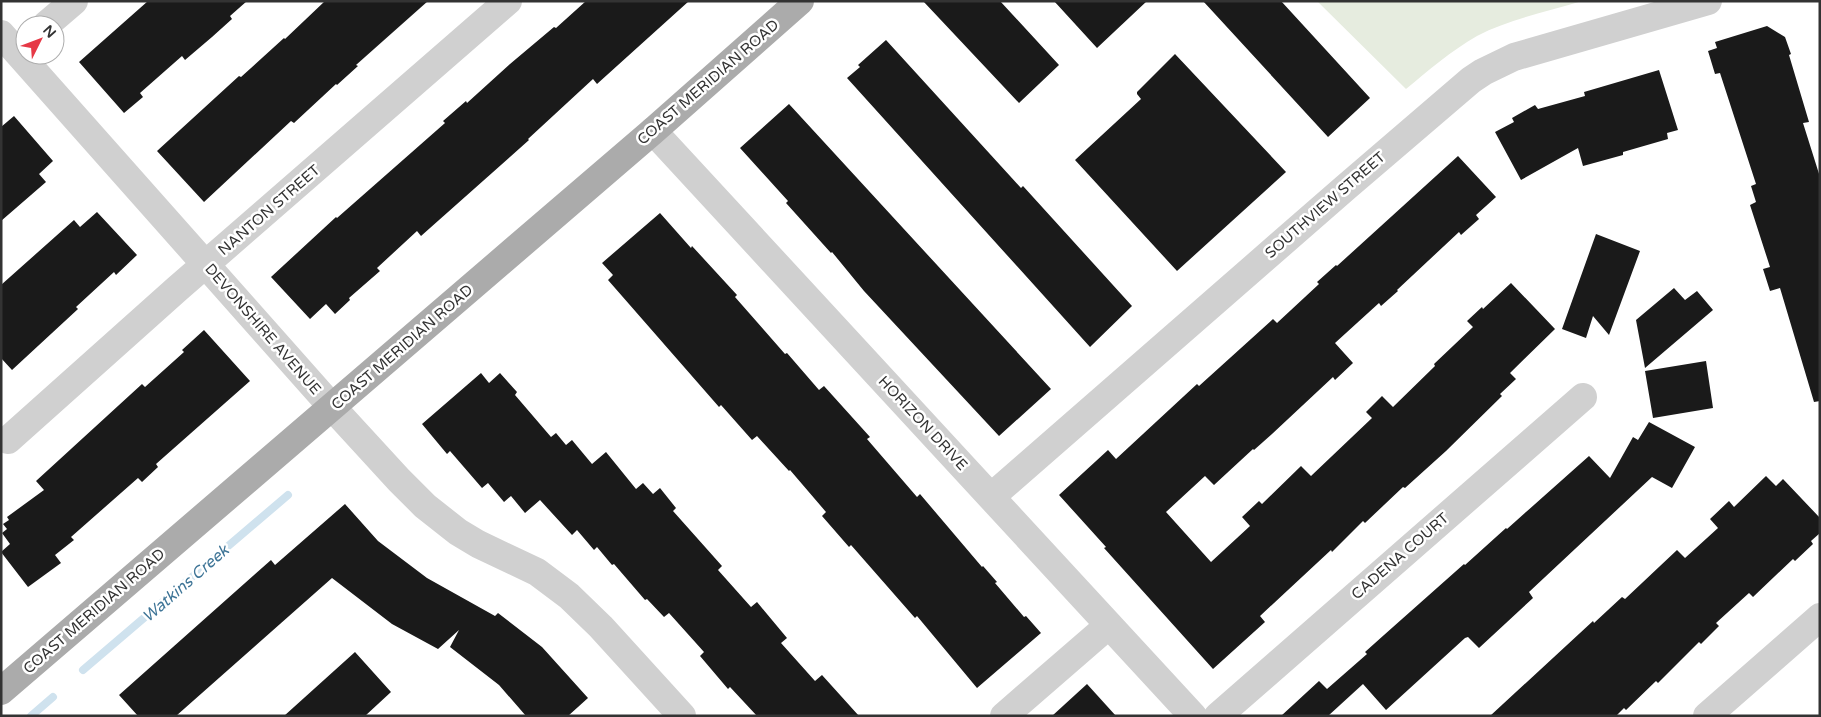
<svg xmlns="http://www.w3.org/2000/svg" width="1821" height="717" font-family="'Varela Round',sans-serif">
  <rect width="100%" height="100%" fill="#fff"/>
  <path fill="#e6ecdf" d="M 1317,1 L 1582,1 C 1547,12 1509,19 1477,36 C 1451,51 1429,70 1406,89 Z"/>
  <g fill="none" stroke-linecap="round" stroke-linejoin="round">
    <path stroke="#cfe2ee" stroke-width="8" d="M 83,670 L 288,495
      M 31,716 L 53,697"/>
  </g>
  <path fill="#1a1a1a" d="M 148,1 L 247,1 L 230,16 L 232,19 L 212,37 L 185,60 L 182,56 L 140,93 L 143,97 L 124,113 L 79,62 Z
    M 325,1 L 428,1 L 356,65 L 358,66 L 337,85 L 336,84 L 294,123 L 291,121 L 204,202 L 157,151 L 239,76 L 241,77 L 284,38 L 285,39 Z
    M 586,1 L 689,1 L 597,84 L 593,79 L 528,139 L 529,140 L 421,236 L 417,231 L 377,268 L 380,271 L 349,298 L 350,300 L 335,314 L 326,304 L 310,319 L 271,277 L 336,217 L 337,218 L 445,123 L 443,121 L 466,101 L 467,103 L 510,64 L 554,27 L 556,28 Z
    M 923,1 L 1000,1 L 1059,65 L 1019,103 Z
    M 1054,1 L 1147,1 L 1097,48 Z
    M 1203,1 L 1281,1 L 1370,98 L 1328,137 Z
    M 1767,26 L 1785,37 L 1791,54 L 1789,55 L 1809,122 L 1803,123 L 1820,177 L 1820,401 L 1814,402 L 1780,288 L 1770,291 L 1763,269 L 1770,267 L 1750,205 L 1756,202 L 1751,186 L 1756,184 L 1720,73 L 1715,74 L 1708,51 L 1717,48 L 1715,42 Z
    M 886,40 L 1021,188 L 1023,186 L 1132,306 L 1090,347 L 847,78 L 860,67 L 858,65 Z
    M 1175,54 L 1286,172 L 1177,271 L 1075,160 L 1141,99 L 1137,94 L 1137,92 Z
    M 1659,70 L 1678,130 L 1667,133 L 1668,139 L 1623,152 L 1623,155 L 1583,166 L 1578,148 L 1521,180 L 1495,132 L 1514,122 L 1512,118 L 1535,105 L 1538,109 L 1585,96 L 1584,92 Z
    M 789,104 L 1051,389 L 999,436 L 864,291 L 832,252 L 831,253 L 786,203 L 788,201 L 740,148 Z
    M 14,116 L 53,161 L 39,174 L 46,182 L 1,221 L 1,127 Z
    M 1458,156 L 1496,197 L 1476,215 L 1479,219 L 1461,235 L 1459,232 L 1397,290 L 1398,291 L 1381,306 L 1379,303 L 1335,343 L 1353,363 L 1335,380 L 1333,377 L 1272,434 L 1254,450 L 1253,449 L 1214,485 L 1205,476 L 1166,512 L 1211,562 L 1250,526 L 1242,517 L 1259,501 L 1262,504 L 1301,466 L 1311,476 L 1372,418 L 1366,412 L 1382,396 L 1393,407 L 1435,366 L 1434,364 L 1473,327 L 1467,321 L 1482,307 L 1483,309 L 1511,283 L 1555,329 L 1510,373 L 1516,379 L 1500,394 L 1502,396 L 1446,451 L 1405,488 L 1403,487 L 1365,523 L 1363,521 L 1332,552 L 1331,550 L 1260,616 L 1265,622 L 1213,669 L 1104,548 L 1106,547 L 1059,495 L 1108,450 L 1116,459 L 1197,384 L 1199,386 L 1273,319 L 1277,323 L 1319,284 L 1317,282 L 1336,265 L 1337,266 Z
    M 97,212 L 137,255 L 116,275 L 114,272 L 76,307 L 78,309 L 12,370 L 1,358 L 1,285 L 74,220 L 80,227 Z
    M 660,213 L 691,248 L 692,246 L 737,295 L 735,297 L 785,354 L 787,353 L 819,390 L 824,386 L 870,437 L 867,439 L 917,497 L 920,494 L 982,567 L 983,566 L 997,582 L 995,583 L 1024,617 L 1026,616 L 1041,633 L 977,688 L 917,616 L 915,618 L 851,545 L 849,547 L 822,516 L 826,512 L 790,470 L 789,471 L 757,436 L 752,440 L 721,405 L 719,407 L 608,280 L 613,275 L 602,263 Z
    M 1596,234 L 1640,251 L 1609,335 L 1593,316 L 1586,338 L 1562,329 Z
    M 1674,288 L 1685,300 L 1697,291 L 1713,310 L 1645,368 L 1636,320 Z
    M 204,330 L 250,381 L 156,464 L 158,467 L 142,482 L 138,478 L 71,537 L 74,540 L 55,555 L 61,563 L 28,587 L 1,552 L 10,544 L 2,533 L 7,529 L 3,524 L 9,520 L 7,517 L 44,490 L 36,481 L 142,384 L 145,387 L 184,352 L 182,350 Z
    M 1706,361 L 1713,408 L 1653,418 L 1645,371 Z
    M 481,373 L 489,383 L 500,373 L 517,392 L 515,395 L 551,437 L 556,433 L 566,445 L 572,440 L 592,464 L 606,452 L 636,489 L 643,483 L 653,494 L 660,488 L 676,508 L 673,511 L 722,566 L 718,570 L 751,607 L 757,602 L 787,638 L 781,643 L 815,681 L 822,675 L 859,716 L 757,716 L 730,687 L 728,689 L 700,656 L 704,652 L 669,613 L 664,617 L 647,599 L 645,600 L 614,564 L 612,565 L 597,547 L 594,550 L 577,530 L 572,535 L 540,500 L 525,513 L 511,496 L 504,502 L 488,483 L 482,488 L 450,451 L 447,454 L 422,424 Z
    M 1649,422 L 1695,447 L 1672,488 L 1652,477 L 1529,592 L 1533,598 L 1479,648 L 1468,637 L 1465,638 L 1386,710 L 1363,684 L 1328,716 L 1281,716 L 1319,681 L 1327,689 L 1367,654 L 1365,652 L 1384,635 L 1464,564 L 1465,565 L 1506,528 L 1507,529 L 1589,456 L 1610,478 L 1633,437 L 1638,440 Z
    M 1766,476 L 1776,486 L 1783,479 L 1820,518 L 1820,533 L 1811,541 L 1813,544 L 1795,561 L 1793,559 L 1753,597 L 1749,593 L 1716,623 L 1719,626 L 1701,644 L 1699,642 L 1658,683 L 1656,681 L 1626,710 L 1624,708 L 1616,716 L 1490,716 L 1593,621 L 1594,623 L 1622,597 L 1625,599 L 1677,550 L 1685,558 L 1718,528 L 1710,519 L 1729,501 L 1734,507 Z
    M 345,504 L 378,541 L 427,578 L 495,616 L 498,613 L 542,647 L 588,698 L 568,716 L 526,716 L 499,685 L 450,647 L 459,630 L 438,649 L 392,624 L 332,578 L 176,716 L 138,716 L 119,695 L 271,560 L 275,565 Z
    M 355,652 L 391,692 L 365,716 L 284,716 Z
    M 1087,684 L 1116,716 L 1052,716 Z"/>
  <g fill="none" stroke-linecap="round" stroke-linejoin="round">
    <path stroke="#d0d0d0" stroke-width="28" d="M 46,25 L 74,1
      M 1,34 L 332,407 L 399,480 L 425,506 L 458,532 L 478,544 L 537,572 L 569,596 L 601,627 L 682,716
      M 653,131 L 1193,716
      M 8,440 L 177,289 L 508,1
      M 992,496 L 1345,188 L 1471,80 L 1483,72 L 1514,57 L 1708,1
      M 1004,716 L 1109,625
      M 1218,716 L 1583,397
      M 1707,716 L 1820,617"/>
    <path stroke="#ababab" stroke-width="28" d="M 1,691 L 653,131 L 800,1"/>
  </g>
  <g text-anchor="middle" stroke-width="5" stroke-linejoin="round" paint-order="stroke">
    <g font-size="15" fill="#333" stroke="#fff">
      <text transform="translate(708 82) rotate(-41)" y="5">COAST MERIDIAN ROAD</text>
      <text transform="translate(1325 205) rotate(-41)" y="5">SOUTHVIEW STREET</text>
      <text transform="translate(269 210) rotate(-41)" y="5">NANTON STREET</text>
      <text transform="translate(263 329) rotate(49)" y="5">DEVONSHIRE AVENUE</text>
      <text transform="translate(402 347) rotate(-41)" y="5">COAST MERIDIAN ROAD</text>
      <text transform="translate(923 423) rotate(47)" y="5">HORIZON DRIVE</text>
      <text transform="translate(1400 556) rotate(-41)" y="5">CADENA COURT</text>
      <text transform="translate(94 611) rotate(-41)" y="5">COAST MERIDIAN ROAD</text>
    </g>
    <g font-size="16" font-style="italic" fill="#3f7597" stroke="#fff">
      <text transform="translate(185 583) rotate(-41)" y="6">Watkins Creek</text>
    </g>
  </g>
  <rect width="1821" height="717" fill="none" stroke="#333333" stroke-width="5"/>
  <g transform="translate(40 40) rotate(48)"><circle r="24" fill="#ffffff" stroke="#adadad"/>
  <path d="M0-4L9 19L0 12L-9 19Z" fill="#e63946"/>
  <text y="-8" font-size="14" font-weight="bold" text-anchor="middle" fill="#333333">N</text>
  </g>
</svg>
